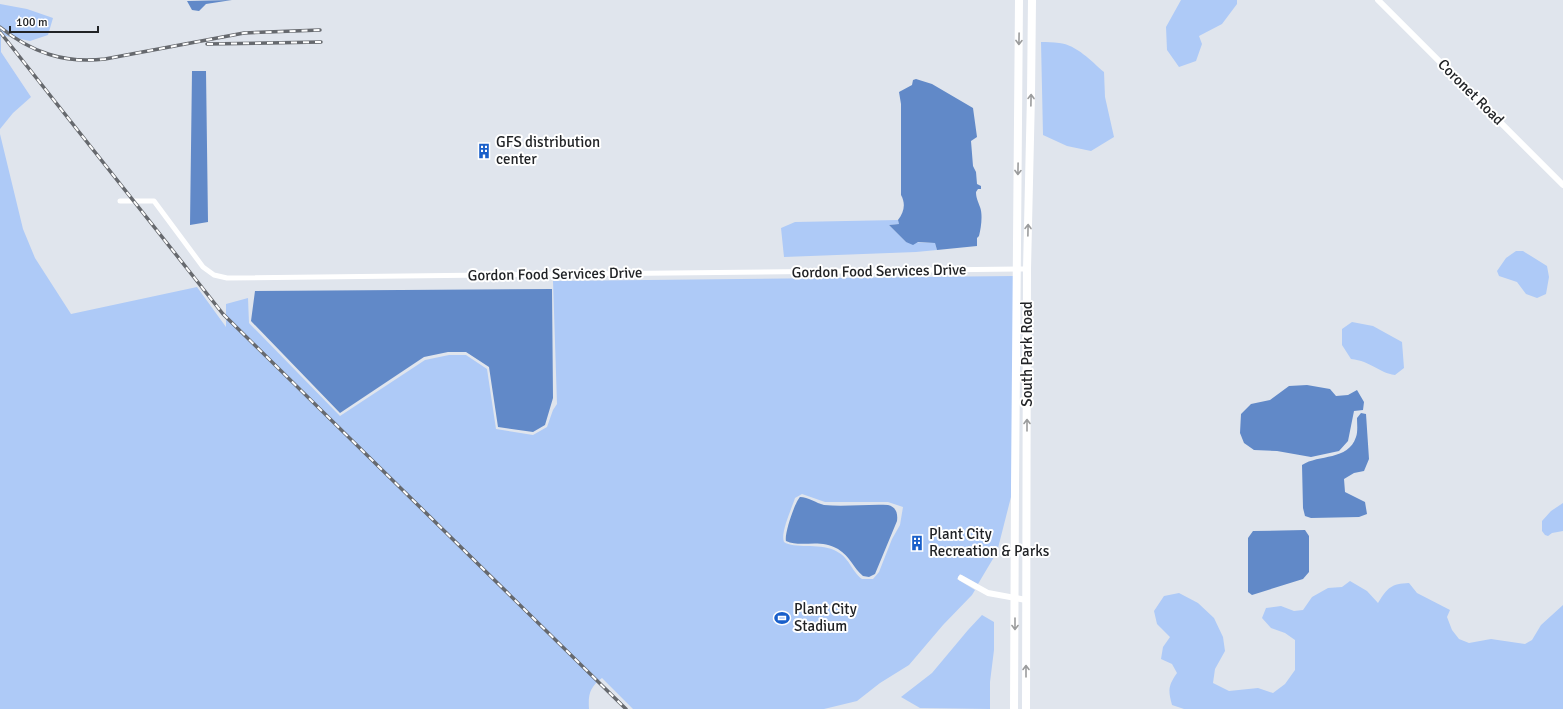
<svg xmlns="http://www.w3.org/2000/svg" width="1563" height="709" font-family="Signika,sans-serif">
  <rect width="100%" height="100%" fill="#e0e5ed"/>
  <path fill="#aecaf7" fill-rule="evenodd" d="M 1181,0 L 1237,0 L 1237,4 L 1222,24 L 1199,36 L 1202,44 L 1196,61 L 1179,67 L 1167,50 L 1166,27 Z
    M 0,4 L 27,9 L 53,18 L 48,35 L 30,41 L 1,35 L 1,52 L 31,97 L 13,113 L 0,129 Z
    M 1041,42 C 1047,42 1053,42 1059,43 C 1077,45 1091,61 1104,72 L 1105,97 L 1114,137 L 1091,151 L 1067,146 L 1043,135 Z
    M 0,134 L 23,229 L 35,258 L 71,314 L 197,287 L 226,327 L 226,304 L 248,298 L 249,323 L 340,416 L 425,360 L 449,355 L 466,355 L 487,369 L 496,429 L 533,435 L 547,427 L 553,410 L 557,404 L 553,281 L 1014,276 L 1012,493 L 997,552 L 978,584 L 960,574 L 957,579 L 975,590 L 972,595 L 943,625 L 909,665 L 880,683 L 857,701 L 824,709 L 633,709 L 602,678 C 590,687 588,694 589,709 L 0,709 ZM 802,494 L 825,502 L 888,502 L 903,507 L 900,525 L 892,539 L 879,572 L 873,579 L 862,579 C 851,571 850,557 834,550 C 818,543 794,549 784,542 C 780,533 792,508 795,498 Z
    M 898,220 L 899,224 L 889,225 L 906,242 L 935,243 L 937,250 L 916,252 L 784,257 L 781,228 L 795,222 Z
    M 1516,251 L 1523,251 L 1547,266 L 1549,277 L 1546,294 L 1537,298 L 1526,294 L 1517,282 L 1499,276 L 1497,271 L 1506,258 Z
    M 1352,322 L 1373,326 L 1402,342 L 1404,368 L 1395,375 C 1379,373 1371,361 1351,359 L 1342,345 L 1342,329 Z
    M 1563,503 L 1563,531 L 1552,533 L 1548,536 L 1545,535 L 1542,531 L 1542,521 L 1551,511 Z
    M 1350,581 L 1367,591 L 1378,603 C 1388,587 1391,584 1409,583 L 1417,593 L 1450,610 L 1447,617 L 1452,630 L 1459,639 L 1469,643 L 1491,639 L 1525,644 L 1532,640 L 1541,625 L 1563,605 L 1563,709 L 1184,709 L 1172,705 C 1168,690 1168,686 1177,673 L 1172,664 L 1161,659 L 1163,647 L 1170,637 L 1157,624 L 1154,611 L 1164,596 L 1179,593 L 1198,603 L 1214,618 L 1223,637 L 1225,651 L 1215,669 L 1213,683 L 1229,691 L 1258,688 L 1273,693 L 1285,684 L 1295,670 L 1295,640 L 1285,633 L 1271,628 L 1262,618 L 1266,608 L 1281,606 L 1294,611 L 1303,610 L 1312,597 L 1328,588 L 1342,587 Z
    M 982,615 L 994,622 L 994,650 L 990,682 L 990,709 L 920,708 L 901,697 L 932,673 L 968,630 Z"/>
  <path fill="#6189c8" d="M 232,0 L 206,4 L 199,11 L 192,10 L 187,1 Z
    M 192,71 L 206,71 L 208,222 L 190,225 Z
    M 916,79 L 932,84 L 973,108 L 977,137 L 971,141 L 973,166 L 976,172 L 977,184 L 981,186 L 981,189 L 978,189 L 976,192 C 976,198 978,201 980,207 C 983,215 981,228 979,236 L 977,238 L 977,246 L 937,250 L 935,243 L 918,242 L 913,245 L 906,242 L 889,225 L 899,224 L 898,220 C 904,212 906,204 901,195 L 901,104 L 899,92 L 912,85 L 913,80 Z
    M 552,289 L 553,398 L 545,425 L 533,432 L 498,427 L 489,367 L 466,352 L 448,352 L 424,357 L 340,413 L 251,321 L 255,291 Z
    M 1307,385 L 1330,389 L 1336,396 L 1348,395 L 1357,390 L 1364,402 L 1363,410 L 1354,411 L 1348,441 L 1339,451 L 1311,457 L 1277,451 L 1254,450 L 1244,443 L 1240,433 L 1241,414 L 1251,404 L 1270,400 L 1289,386 Z
    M 1361,413 L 1366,414 L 1369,459 L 1364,471 L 1354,473 L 1344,479 L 1345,492 L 1365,502 L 1367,514 L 1359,517 L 1311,518 L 1305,516 L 1303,508 L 1302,465 C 1319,454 1348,461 1356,437 C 1358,432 1357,423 1357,418 Z
    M 800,497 C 808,497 816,503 824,505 C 845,507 867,504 888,505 C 896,507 898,513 897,521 L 875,574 L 869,577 L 863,576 C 853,568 851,557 838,549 C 819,538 802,548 786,541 C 784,534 795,502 800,497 Z
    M 1305,530 L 1309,536 L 1309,572 L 1303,579 L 1252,595 L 1248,592 L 1248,538 L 1253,531 Z"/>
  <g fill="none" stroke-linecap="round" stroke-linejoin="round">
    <path stroke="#fff" stroke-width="5" d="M 120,201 L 154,201 L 203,267 L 214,275 L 227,278 L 1027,269"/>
    <path stroke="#fff" stroke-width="6" d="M 1378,0 L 1563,185
      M 961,578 L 988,593 L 1026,600"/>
    <path stroke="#fff" stroke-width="8" d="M 1014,709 L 1015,487 L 1019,0
      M 1026,709 L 1027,269 L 1031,95 L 1032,0"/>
    <g stroke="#66696e" stroke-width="3.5">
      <path id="rail" d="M 0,27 C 31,52 64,64 105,59 L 244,33 L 320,30
        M 0,32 L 223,314 L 626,709
        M 207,44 L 321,42"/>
    </g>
    <use href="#rail" stroke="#fff" stroke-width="2" stroke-dasharray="6" stroke-linecap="butt"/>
  </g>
  <defs><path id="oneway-shaft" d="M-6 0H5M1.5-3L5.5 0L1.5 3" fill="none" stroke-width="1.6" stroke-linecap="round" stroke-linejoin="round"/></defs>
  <g stroke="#9b9c9d">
    <use href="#oneway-shaft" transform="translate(1019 39) rotate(91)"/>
    <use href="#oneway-shaft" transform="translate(1031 100) rotate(-89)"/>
    <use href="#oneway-shaft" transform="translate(1018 169) rotate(91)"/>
    <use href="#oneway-shaft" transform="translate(1028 230) rotate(-89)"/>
    <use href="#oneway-shaft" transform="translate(1027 425) rotate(-90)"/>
    <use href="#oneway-shaft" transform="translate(1015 624) rotate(90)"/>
    <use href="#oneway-shaft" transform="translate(1026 671) rotate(-90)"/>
  </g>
  <defs>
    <g id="building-bare" transform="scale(1.2)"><path d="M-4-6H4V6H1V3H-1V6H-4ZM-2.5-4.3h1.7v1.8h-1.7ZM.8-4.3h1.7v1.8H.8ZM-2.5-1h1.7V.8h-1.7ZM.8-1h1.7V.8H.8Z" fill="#195fca" stroke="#fff" stroke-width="2.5" paint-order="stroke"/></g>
    <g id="stadium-bare" transform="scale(1.2)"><path d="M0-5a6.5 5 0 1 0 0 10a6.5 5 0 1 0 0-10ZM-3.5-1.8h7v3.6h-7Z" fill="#195fca" stroke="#fff" stroke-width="2.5" paint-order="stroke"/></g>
  </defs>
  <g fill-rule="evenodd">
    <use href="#building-bare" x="484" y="151"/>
    <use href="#building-bare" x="917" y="543"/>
    <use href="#stadium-bare" x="782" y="618"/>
  </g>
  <g text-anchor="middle" stroke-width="4" stroke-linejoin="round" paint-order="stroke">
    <g font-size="15" fill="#212326" stroke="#fff">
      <text transform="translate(1471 92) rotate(45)" y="5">Coronet Road</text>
      <text transform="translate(879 271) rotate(-1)" y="5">Gordon Food Services Drive</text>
      <text transform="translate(555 274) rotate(-1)" y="5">Gordon Food Services Drive</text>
      <text transform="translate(1027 354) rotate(-90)" y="5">South Park Road</text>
    </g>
    <g font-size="15" fill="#212326" stroke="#fff" text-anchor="start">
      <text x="496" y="147">GFS distribution<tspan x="496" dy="17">center</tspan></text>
      <text x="929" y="539">Plant City<tspan x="929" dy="17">Recreation &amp; Parks</tspan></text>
      <text x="794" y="614">Plant City<tspan x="794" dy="17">Stadium</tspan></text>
    </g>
  </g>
  <path d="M10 26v6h88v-6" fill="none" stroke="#212326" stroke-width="2"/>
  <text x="16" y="26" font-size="12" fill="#212326" stroke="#ffffff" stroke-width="3" paint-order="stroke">100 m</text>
</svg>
